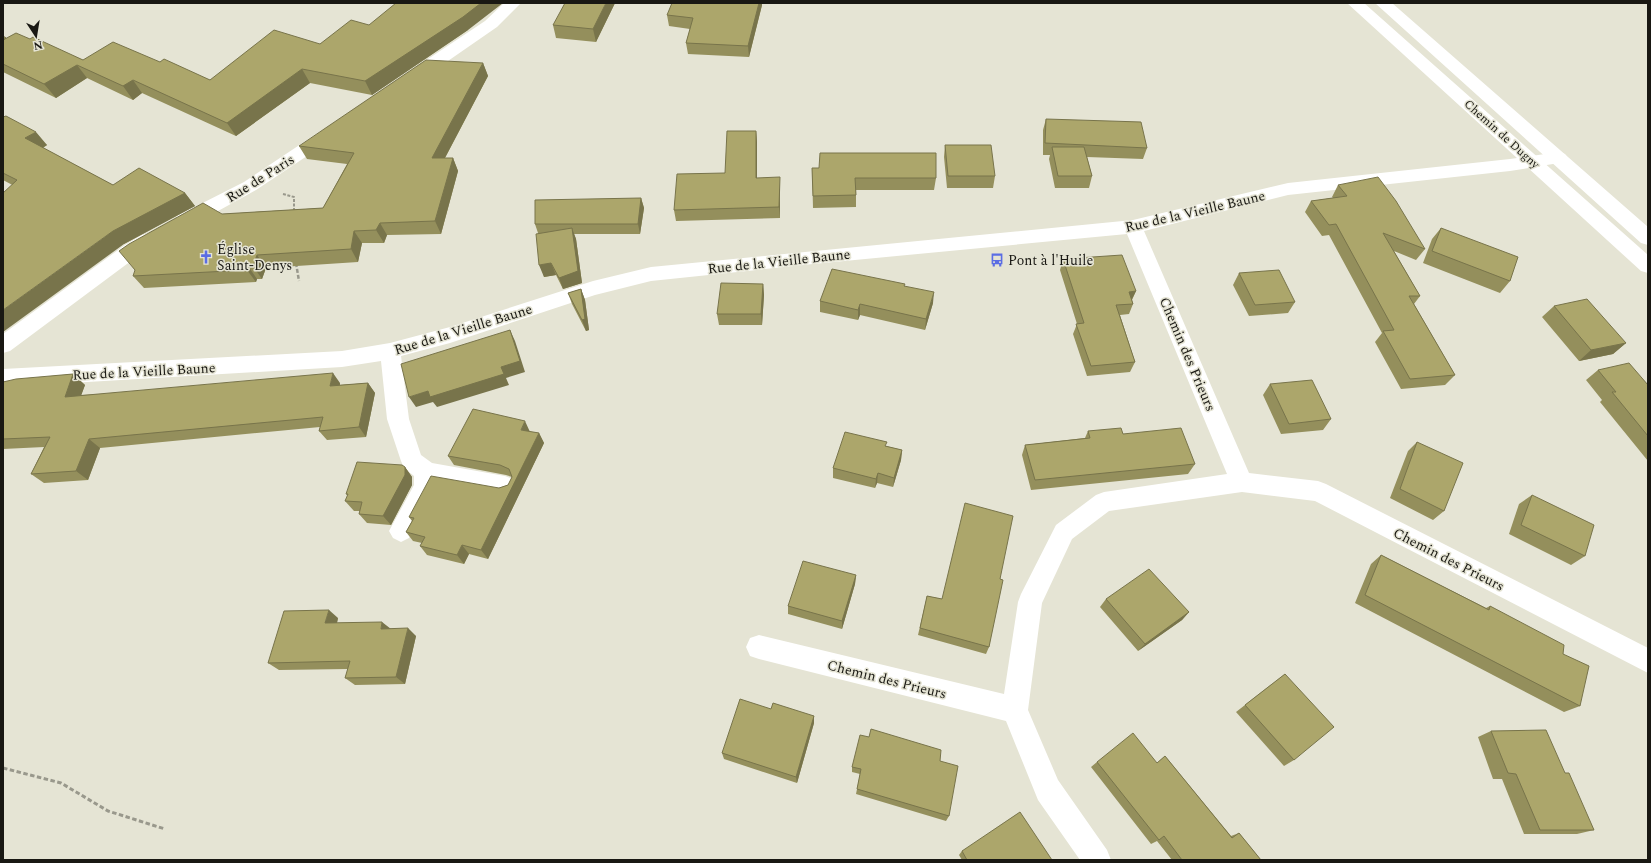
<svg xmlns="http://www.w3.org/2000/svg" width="1651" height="863" font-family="Spectral,serif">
  <rect width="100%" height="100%" fill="#e5e4d4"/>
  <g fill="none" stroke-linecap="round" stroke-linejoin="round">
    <path stroke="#99988c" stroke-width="2" stroke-dasharray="3 1.5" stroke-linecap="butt" d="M 283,194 L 294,197 L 294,212"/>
    <path stroke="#99988c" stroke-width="2.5" stroke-dasharray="4 2" stroke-linecap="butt" d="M 296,263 L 299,281"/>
    <path stroke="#99988c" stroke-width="3" stroke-dasharray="4.5 2.5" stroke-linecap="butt" d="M 3,768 L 61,783 L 108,811 L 165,829"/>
    <path fill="#fff" fill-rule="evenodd" d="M 504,3 L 521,3 L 497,27 L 419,81 L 413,82 L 407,81 L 405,77 L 407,73 L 485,21 Z
      M 328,128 L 334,130 L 337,134 L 334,138 L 256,190 L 191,226 L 184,228 L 177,226 L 175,221 L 177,216 L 244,182 L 322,130 Z
      M 1559,152 L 1565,154 L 1568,158 L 1565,162 L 1510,171 L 1288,195 L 1144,231 L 1249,473 L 1318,481 L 1326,484 L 1648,648 L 1648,673 L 1315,501 L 1242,492 L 1109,511 L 1072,539 L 1042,603 L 1028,710 L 1058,780 L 1107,850 L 1111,860 L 1080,860 L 1038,800 L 1006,721 L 759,659 L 750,656 L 746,647 L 750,638 L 759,635 L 1004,694 L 1018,602 L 1021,594 L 1056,525 L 1096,495 L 1104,492 L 1227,474 L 1127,234 L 813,264 L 651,281 L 595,295 L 450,343 L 401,356 L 409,419 L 421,455 L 432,463 L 505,476 L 513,479 L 516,486 L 513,493 L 505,496 L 437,484 L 409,538 L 401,542 L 393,538 L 389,531 L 414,485 L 414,476 L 404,468 L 401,461 L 387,419 L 381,361 L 342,367 L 3,387 L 3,369 L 342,351 L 390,343 L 450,327 L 593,281 L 651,267 L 1133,220 L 1288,183 L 1510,159 Z
      M 149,233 L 156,235 L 159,240 L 156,245 L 139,255 L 10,351 L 3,353 L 3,334 L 125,245 L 142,235 Z"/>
    <path fill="#fff" fill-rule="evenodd" d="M 1347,3 L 1364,3 L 1648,255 L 1648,273 L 1641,271 Z
      M 1375,3 L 1392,3 L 1648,227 L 1648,245 L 1641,243 Z"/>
  </g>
  <path fill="#948f5c" d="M 615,3 L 596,42 L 556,38 L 553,25 Z
    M 762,5 L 749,57 L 688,54 L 686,43 L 690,29 L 669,26 L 667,15 Z
    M 369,25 L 468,30 L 372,95 L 310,83 L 236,136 L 142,93 L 133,100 L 87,78 L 56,98 L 3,72 L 3,36 L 6,38 L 30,39 L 83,60 L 160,62 L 210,80 L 320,44 Z
    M 483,63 L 488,76 L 445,158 L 453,158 L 458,171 L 441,234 L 387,235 L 384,243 L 362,243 L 358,262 L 266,268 L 262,279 L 257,279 L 256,282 L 144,288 L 133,276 L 222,214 L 323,208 L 347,164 L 307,159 L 299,146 Z
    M 3,117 L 47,145 L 43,148 L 113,185 L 185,193 L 195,206 L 124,244 L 3,180 Z
    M 1046,119 L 1147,148 L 1143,159 L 1087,157 L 1092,176 L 1089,188 L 1055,188 L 1049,159 L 1050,155 L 1043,155 L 1043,130 Z
    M 756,131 L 757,143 L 757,178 L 780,189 L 780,218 L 676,221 L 674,210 L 725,173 Z
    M 945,145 L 995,176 L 993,188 L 947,188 L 944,157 Z
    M 812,168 L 936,178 L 934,190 L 856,190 L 856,207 L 813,208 Z
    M 1338,185 L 1425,249 L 1416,260 L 1394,251 L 1420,296 L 1414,304 L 1455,375 L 1445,385 L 1401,389 L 1375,342 L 1382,333 L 1329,235 L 1322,236 L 1305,212 L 1311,201 L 1333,198 L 1332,197 Z
    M 641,198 L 644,208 L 640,234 L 574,234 L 576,239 L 582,283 L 563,289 L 556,275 L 544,277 L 538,233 L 535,224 Z
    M 1441,228 L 1510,281 L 1500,293 L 1423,263 L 1432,239 Z
    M 1063,259 L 1136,291 L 1132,300 L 1133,304 L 1129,314 L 1120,315 L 1135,362 L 1130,372 L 1087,376 L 1073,334 L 1077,324 L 1060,270 Z
    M 1239,273 L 1295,302 L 1288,313 L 1249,316 L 1233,285 Z
    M 763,284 L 764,295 L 762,325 L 719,325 L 717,314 Z
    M 904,286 L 933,303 L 925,330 L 860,315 L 858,320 L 820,312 L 820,301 Z
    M 581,289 L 585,300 L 589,330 L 586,331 L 572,304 L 568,293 Z
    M 1554,306 L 1626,343 L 1613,354 L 1579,361 L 1542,317 Z
    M 1598,370 L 1648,385 L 1648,461 L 1600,402 L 1602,400 L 1586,380 Z
    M 73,374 L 85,385 L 81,395 L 340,383 L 340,385 L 368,383 L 375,393 L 366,437 L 327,440 L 319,431 L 320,427 L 100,448 L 88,480 L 44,483 L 31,474 L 44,447 L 3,449 L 3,382 Z
    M 1270,384 L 1331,419 L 1323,430 L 1281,434 L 1263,395 Z
    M 1088,431 L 1123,434 L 1195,464 L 1188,474 L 1031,490 L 1022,455 L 1025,445 L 1085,438 Z
    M 530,432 L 539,433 L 544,443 L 488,559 L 469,554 L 464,564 L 427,555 L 420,546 L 422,543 L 413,541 L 406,532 L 412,521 L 409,517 L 508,485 L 512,477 L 506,475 L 454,465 L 448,456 Z
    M 1417,442 L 1444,511 L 1433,520 L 1390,498 L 1408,451 Z
    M 886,446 L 902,450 L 901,460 L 893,487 L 877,483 L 875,488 L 833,478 L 833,468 Z
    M 405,467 L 412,477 L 412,485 L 391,525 L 367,523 L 359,514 L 360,511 L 354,511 L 345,501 L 348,496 L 346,494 Z
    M 1532,495 L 1585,556 L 1571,565 L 1509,534 L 1519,504 Z
    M 1381,555 L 1486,608 L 1490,606 L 1563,654 L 1580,706 L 1564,712 L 1355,603 L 1371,564 Z
    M 856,575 L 855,584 L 842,629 L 788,614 L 788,606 Z
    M 1000,579 L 989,647 L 986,654 L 918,635 L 927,596 L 942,599 Z
    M 1106,599 L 1189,612 L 1182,620 L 1138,651 L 1100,607 Z
    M 338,618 L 337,623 L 390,629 L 416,636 L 405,684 L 355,685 L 345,678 L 348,669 L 279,670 L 268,663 Z
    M 1285,674 L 1294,760 L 1284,766 L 1236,712 Z
    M 771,709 L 814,716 L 814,723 L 797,783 L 724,759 L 722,753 Z
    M 1491,731 L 1565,773 L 1594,830 L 1577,834 L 1524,834 L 1502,779 L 1493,779 L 1478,737 Z
    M 1165,756 L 1231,836 L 1239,833 L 1261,860 L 1172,860 L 1157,841 L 1151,844 L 1091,767 L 1097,762 L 1157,763 Z
    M 940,761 L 949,816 L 946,821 L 856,794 L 860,774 L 852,772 L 852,767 Z
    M 962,851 L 1052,860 L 962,860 L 959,855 Z"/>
  <path fill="#78744b" d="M 481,3 L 503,3 L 468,30 L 372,95 L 365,81 Z
    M 606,3 L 615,3 L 596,42 L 593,29 Z
    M 759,3 L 762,3 L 762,5 L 749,57 L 748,46 Z
    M 483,63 L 488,76 L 438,171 L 432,158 Z
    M 77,65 L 87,78 L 56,98 L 44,84 Z
    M 302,69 L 310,83 L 236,136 L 227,123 Z
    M 133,80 L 142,93 L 133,100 L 123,86 Z
    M 756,131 L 757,143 L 757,189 L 756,178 Z
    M 36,132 L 47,145 L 37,151 L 25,138 Z
    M 453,158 L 458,171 L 441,234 L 435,221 Z
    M 780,177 L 780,218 L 779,207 Z
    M 185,193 L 195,206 L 124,244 L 3,332 L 3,310 L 113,231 Z
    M 641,198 L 644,208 L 640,234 L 638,224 Z
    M 380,223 L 387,235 L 384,243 L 376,230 Z
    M 572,228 L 576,239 L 582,283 L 563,289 L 559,278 Z
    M 354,231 L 362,243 L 358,262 L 351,249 Z
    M 257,255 L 266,268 L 262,279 L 253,266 Z
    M 551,263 L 556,275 L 544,277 L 539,265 Z
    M 248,266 L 257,279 L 256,282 L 247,270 Z
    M 763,284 L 764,295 L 762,325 L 761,314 Z
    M 581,289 L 585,300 L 589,330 L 586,331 L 582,320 Z
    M 1136,291 L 1131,301 L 1129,292 Z
    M 934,292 L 933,303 L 925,330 L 926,319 Z
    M 860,304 L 860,315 L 858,320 L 858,310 Z
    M 510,330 L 515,341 L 525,372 L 506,378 L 509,385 L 437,407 L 433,402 L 416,407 L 409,397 L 501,367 Z
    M 1626,343 L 1613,354 L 1579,361 L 1591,350 Z
    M 333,373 L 340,383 L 338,396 L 330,386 Z
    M 73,374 L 85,385 L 77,407 L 65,397 Z
    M 368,383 L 375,393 L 366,437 L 359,427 Z
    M 525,421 L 530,432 L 521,430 Z
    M 539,433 L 544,443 L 488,559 L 481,550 Z
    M 89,439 L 100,448 L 88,480 L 76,471 Z
    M 902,450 L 901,460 L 893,487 L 894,478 Z
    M 405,467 L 412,477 L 412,485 L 391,525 L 383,516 Z
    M 878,473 L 877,483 L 875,488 L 876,479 Z
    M 462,545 L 469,554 L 464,564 L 457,555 Z
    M 856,575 L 855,584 L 842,629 L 842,621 Z
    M 329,610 L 338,618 L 335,631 L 325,623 Z
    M 1189,612 L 1182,620 L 1138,651 L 1145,644 Z
    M 382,622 L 391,629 L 381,629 Z
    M 408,628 L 416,636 L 405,684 L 396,677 Z
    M 814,716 L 814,723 L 797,783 L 796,777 Z"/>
  <path fill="#aca66b" stroke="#78744b" d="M 396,3 L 481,3 L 463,17 L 365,81 L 302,69 L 227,123 L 133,80 L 123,86 L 77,65 L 44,84 L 3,64 L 3,40 L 16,33 L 30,39 L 33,37 L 83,60 L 113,42 L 160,62 L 164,59 L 210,80 L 274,30 L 320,44 L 351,20 L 369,25 Z
    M 565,3 L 606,3 L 593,29 L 553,25 Z
    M 672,3 L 759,3 L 748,46 L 686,43 L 693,18 L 667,15 Z
    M 3,36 L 6,38 L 3,40 Z
    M 426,60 L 483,63 L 432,158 L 453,158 L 435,221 L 380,223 L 376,230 L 354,231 L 351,249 L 257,255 L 253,266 L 248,266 L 247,270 L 133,276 L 135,270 L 119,251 L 129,244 L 203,203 L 222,214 L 323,208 L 354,153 L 299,146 Z
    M 6,116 L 36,132 L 25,138 L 113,185 L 139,168 L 185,193 L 113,231 L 3,310 L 3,193 L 17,180 L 3,173 L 3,117 Z
    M 1046,119 L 1141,122 L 1147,148 L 1045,143 Z
    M 727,131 L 756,131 L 756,178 L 780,177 L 779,207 L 674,210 L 677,174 L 725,173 Z
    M 945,145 L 991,145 L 995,176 L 948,176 Z
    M 1052,147 L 1084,147 L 1092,176 L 1058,176 Z
    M 820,153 L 936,153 L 936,178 L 855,178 L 856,195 L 813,196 L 812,168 L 819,168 Z
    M 1378,177 L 1396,201 L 1425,249 L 1383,233 L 1420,296 L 1409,296 L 1455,375 L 1410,379 L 1383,331 L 1394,330 L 1336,224 L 1329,225 L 1311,201 L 1347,196 L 1338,185 Z
    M 641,198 L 638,224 L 535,224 L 535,200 Z
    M 572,228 L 578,271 L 559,278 L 551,263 L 539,265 L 536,234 Z
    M 1441,228 L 1518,257 L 1510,281 L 1432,251 Z
    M 1122,255 L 1136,291 L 1129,292 L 1133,304 L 1116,305 L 1135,362 L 1091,366 L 1076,324 L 1084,323 L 1063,259 Z
    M 832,269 L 905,284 L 904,286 L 934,292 L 926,319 L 860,304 L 858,310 L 820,301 Z
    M 1279,270 L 1295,302 L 1255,305 L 1239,273 Z
    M 721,283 L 763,284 L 761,314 L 717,314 Z
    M 581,289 L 585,319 L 582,320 L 568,293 Z
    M 1587,299 L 1626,343 L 1591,350 L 1554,306 Z
    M 510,330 L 520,361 L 501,367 L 504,374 L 430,397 L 428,391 L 409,397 L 401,364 Z
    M 1629,363 L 1648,385 L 1648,436 L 1612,392 L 1616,392 L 1598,370 Z
    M 333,373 L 330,386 L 368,383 L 359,427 L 319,431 L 323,417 L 89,439 L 76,471 L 31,474 L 50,437 L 3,439 L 3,382 L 16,379 L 73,374 L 65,397 Z
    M 1312,380 L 1331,419 L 1289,424 L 1270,384 Z
    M 473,409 L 525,421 L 521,430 L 539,433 L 481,550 L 462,545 L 457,555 L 420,546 L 425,537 L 406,532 L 414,518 L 409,517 L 431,476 L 499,488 L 508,485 L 512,477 L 509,469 L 500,465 L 448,456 Z
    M 1121,428 L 1123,434 L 1181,428 L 1195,464 L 1035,480 L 1025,445 L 1090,438 L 1088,431 Z
    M 845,432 L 887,442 L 885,446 L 902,450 L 894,478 L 878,473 L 876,479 L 833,468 Z
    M 1417,442 L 1463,463 L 1444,511 L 1400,489 Z
    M 357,462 L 402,465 L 405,467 L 405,475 L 383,516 L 359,514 L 362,502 L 345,501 L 348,494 L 346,494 Z
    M 1532,495 L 1594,525 L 1585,556 L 1521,525 Z
    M 965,503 L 1013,516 L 1000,579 L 1003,580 L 989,647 L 920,628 L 927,596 L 942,599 Z
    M 1381,555 L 1489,610 L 1490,606 L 1564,645 L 1563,654 L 1589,666 L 1580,706 L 1365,595 Z
    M 803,561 L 856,575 L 842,621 L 788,606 Z
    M 1149,569 L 1189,612 L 1145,644 L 1106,599 Z
    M 329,610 L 325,623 L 382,622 L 381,629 L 408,628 L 396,677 L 345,678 L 350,661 L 268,663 L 284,611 Z
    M 1285,674 L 1334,727 L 1294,760 L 1245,705 Z
    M 740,699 L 771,709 L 773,703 L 814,716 L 796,777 L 722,753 Z
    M 871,729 L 941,750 L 940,761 L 958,766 L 949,816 L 857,789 L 861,769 L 852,767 L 860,735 L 869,737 Z
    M 1546,730 L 1565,773 L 1569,773 L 1594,830 L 1540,830 L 1516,774 L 1508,773 L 1491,731 Z
    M 1133,733 L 1157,763 L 1165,756 L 1232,838 L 1239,833 L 1261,860 L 1182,860 L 1164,836 L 1159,840 L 1097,762 Z
    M 1020,812 L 1052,860 L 967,860 L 962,851 Z"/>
  <defs>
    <g id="church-bare" transform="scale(1.08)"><path d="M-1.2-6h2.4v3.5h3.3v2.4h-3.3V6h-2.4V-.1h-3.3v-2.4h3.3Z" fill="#5b6de4" stroke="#e5e4d4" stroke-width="2.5" paint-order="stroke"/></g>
    <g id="bus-bare" transform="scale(1.08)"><path d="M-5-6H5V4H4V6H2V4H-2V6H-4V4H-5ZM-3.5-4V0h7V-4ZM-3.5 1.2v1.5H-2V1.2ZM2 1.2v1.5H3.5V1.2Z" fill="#5b6de4" stroke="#e5e4d4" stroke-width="2.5" paint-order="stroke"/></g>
  </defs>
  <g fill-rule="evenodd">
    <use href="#church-bare" x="206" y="257"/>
    <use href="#bus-bare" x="997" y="260"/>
  </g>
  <g text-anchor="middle" stroke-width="3" stroke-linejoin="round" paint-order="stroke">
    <g font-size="12" fill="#191813" stroke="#e5e4d4">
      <text transform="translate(1502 134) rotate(42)" y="4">Chemin de Dugny</text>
    </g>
    <g font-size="14" fill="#191813" stroke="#e5e4d4">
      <text transform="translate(260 178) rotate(-32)" y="5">Rue de Paris</text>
      <text transform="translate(1195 211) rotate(-13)" y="5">Rue de la Vieille Baune</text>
      <text transform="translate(779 261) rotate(-6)" y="5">Rue de la Vieille Baune</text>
      <text transform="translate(463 329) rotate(-17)" y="5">Rue de la Vieille Baune</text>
      <text transform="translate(1188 354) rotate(67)" y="5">Chemin des Prieurs</text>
      <text transform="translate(144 371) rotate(-3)" y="5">Rue de la Vieille Baune</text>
      <text transform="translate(1449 559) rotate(27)" y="5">Chemin des Prieurs</text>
      <text transform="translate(887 679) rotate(14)" y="5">Chemin des Prieurs</text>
    </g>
    <g font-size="14" fill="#191813" stroke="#e5e4d4" text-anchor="start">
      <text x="217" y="254">Église<tspan x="217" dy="16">Saint-Denys</tspan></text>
      <text x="1008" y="265">Pont à l'Huile</text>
    </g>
  </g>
  <rect width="1651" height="863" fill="none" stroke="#191813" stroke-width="8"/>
  <g transform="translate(36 36) rotate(168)" stroke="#e5e4d4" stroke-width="3" paint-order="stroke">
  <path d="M0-3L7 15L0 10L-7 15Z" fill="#191813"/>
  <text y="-6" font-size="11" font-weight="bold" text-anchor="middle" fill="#191813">N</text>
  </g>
</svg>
